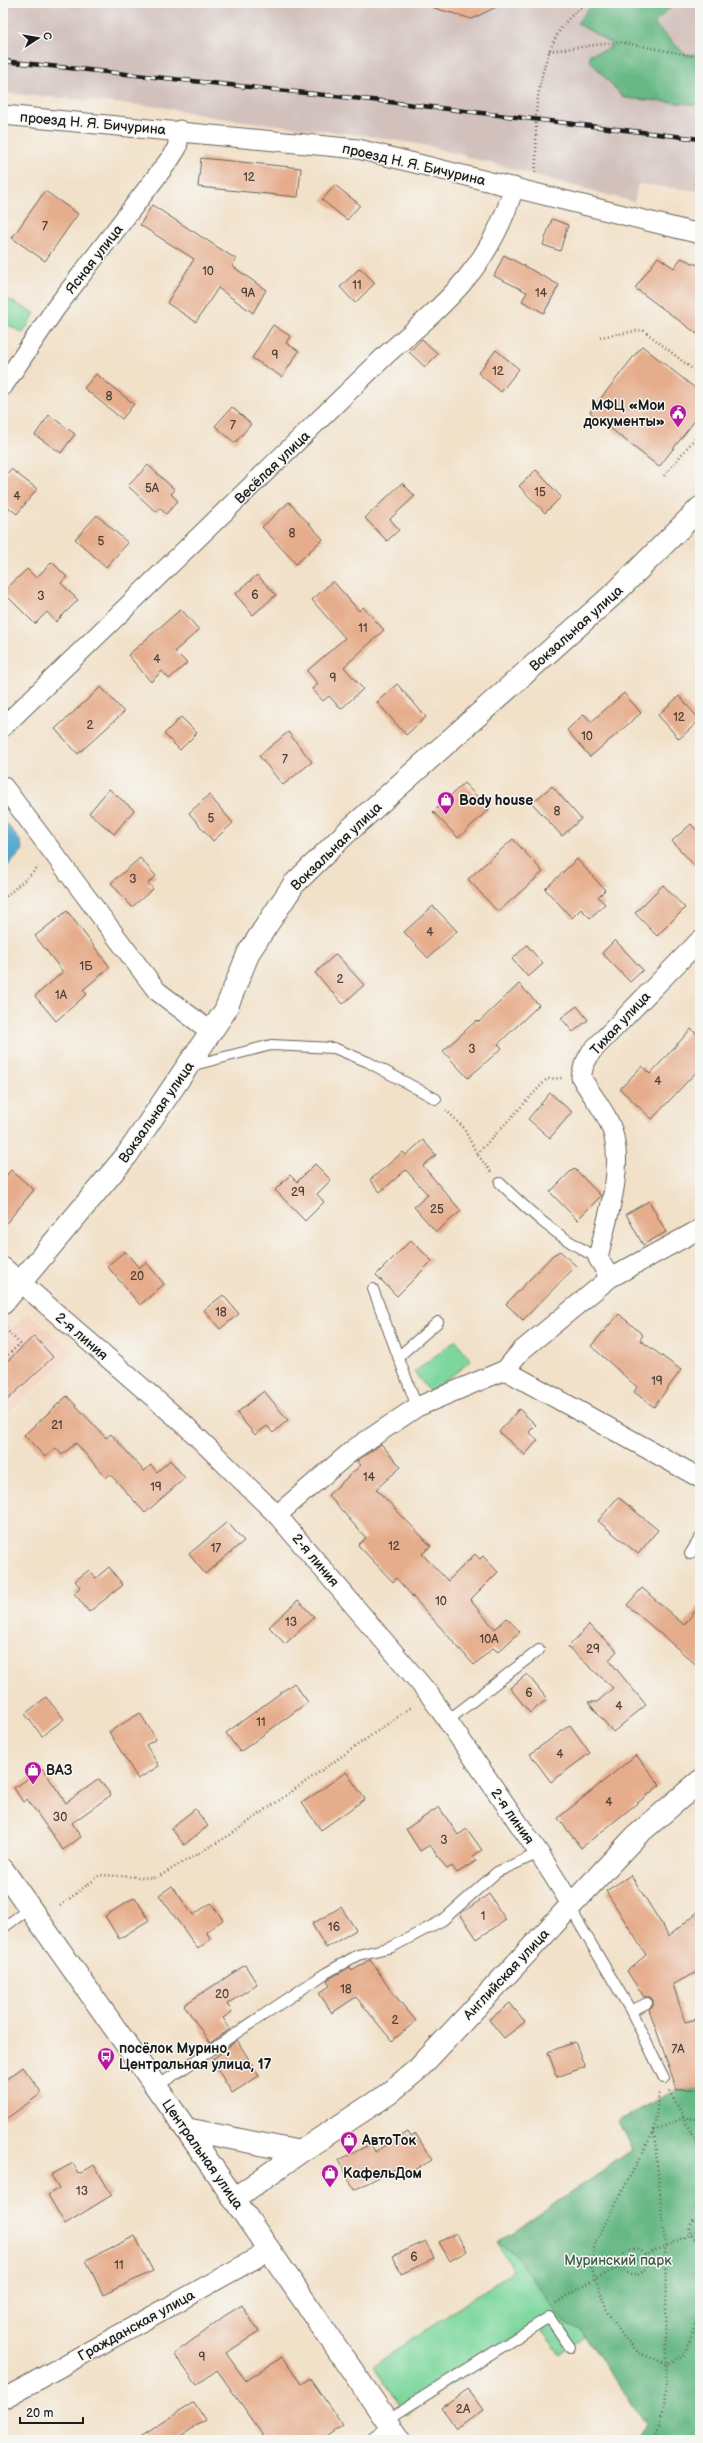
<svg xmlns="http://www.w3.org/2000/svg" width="703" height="2443" font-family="'Balsamiq Sans',sans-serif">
  <rect width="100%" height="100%" fill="#f6f6f2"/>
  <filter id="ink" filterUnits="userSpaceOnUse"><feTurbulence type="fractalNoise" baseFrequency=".025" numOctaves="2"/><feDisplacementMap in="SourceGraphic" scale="8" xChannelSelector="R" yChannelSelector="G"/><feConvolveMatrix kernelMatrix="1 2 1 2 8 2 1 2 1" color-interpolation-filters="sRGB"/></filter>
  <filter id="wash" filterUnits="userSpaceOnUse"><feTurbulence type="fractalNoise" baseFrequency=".012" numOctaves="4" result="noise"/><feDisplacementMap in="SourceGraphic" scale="16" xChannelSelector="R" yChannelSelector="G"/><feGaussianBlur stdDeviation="0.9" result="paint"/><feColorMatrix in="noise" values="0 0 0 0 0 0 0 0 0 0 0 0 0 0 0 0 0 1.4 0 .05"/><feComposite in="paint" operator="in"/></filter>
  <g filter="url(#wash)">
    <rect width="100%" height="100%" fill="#f2e1c9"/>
    <path fill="#f5d3c1" d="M 28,1313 L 73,1352 L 3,1417 L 3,1337 Z"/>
    <path fill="#d1c0bc" d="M 3,3 L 700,3 L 700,191 L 638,184 L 634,202 L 424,145 L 362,135 L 212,117 L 161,107 L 3,93 Z"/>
    <path fill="#7dd79d" stroke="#4c7a5c" d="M 3,297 L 35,313 L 23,333 L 3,322 Z
      M 456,1340 L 471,1361 L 430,1392 L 414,1372 Z
      M 700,2089 L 647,2424 L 585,2336 L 560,2354 L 537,2325 L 406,2415 L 373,2366 L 513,2271 L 498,2243 L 632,2150 L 618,2121 L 677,2090 Z"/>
    <path fill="#66b884" stroke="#416a50" d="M 596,3 L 675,3 L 654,24 L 686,55 L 700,54 L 700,105 L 624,98 L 589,60 L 590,54 L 607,50 L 612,44 L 577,23 L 590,7 Z
      M 700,2089 L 700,2440 L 636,2440 L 646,2424 L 581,2330 L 564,2323 L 515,2254 L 498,2243 L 632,2150 L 618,2121 L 677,2090 Z"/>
    <path fill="#52a9cf" stroke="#376276" d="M 3,819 L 20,841 L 23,850 L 3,871 Z"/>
    <g id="blocks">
      <path fill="#e6ad8c" d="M 432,3 L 504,3 L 472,19 L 431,7 Z
        M 201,158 L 301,168 L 298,197 L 198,187 Z
        M 335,185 L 360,205 L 347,220 L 322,200 Z
        M 45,191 L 78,214 L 45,261 L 12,238 Z
        M 152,205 L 236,259 L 232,266 L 266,290 L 253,313 L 218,288 L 196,322 L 167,303 L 194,259 L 140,225 Z
        M 552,219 L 568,225 L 560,251 L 543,245 Z
        M 504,255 L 559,285 L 544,313 L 522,301 L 527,292 L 494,276 Z
        M 658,257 L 674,268 L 681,258 L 700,266 L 700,336 L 635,288 Z
        M 360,268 L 375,283 L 355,303 L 340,287 Z
        M 273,325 L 290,336 L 286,343 L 299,351 L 282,377 L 252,358 Z
        M 422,339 L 438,354 L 425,367 L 409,352 Z
        M 642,346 L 700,392 L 700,414 L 659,467 L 590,412 Z
        M 496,350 L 519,369 L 501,392 L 478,373 Z
        M 96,374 L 134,404 L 122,419 L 84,388 Z
        M 232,407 L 251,424 L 235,443 L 215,426 Z
        M 49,415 L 75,434 L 61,453 L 35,435 Z
        M 148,465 L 175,490 L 171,494 L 178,501 L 166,514 L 160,508 L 156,512 L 128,486 Z
        M 11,469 L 37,489 L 17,514 L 3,503 L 3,479 Z
        M 536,470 L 561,497 L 545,513 L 519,486 Z
        M 402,483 L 415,496 L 390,519 L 399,530 L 387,541 L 365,518 Z
        M 289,502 L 323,539 L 296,564 L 262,527 Z
        M 97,515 L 128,543 L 106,567 L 75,539 Z
        M 52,562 L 67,577 L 61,583 L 78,600 L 56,622 L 47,612 L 35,624 L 3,592 L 27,569 L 36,578 Z
        M 257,575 L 276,595 L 253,615 L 235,594 Z
        M 333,581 L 359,611 L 363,607 L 384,630 L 344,667 L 363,689 L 341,709 L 329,696 L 323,701 L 312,689 L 318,684 L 307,671 L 345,638 L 312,600 Z
        M 181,609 L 199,630 L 175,651 L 187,663 L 169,679 L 162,671 L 151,682 L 128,655 Z
        M 397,684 L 426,717 L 406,735 L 377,702 Z
        M 101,687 L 124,712 L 78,754 L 55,729 Z
        M 624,693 L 641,713 L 590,757 L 567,730 L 584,714 L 591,722 Z
        M 679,696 L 700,720 L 679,739 L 658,715 Z
        M 181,717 L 197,733 L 180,750 L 164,734 Z
        M 288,732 L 312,762 L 283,785 L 259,756 Z
        M 464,783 L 489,809 L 458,838 L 433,812 Z
        M 552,786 L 581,819 L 562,836 L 532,803 Z
        M 109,789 L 134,810 L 114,834 L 89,813 Z
        M 209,795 L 233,823 L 213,841 L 189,813 Z
        M 691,824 L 700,834 L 700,872 L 672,841 Z
        M 513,839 L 543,872 L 498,912 L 468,879 Z
        M 140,858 L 156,876 L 148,883 L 153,889 L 132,907 L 111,883 Z
        M 577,859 L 605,890 L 598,897 L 605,904 L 590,918 L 581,909 L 572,918 L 545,889 Z
        M 663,885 L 685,908 L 657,936 L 635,913 Z
        M 433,906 L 457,931 L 428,958 L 404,932 Z
        M 67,911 L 110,967 L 83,990 L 87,994 L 56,1021 L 35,996 L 63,972 L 35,936 Z
        M 615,940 L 643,970 L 630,982 L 602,953 Z
        M 527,945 L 543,964 L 528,977 L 512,959 Z
        M 336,954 L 364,985 L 343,1004 L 315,973 Z
        M 519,984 L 539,1005 L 498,1044 L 502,1048 L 468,1078 L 443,1051 L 477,1020 L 479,1022 Z
        M 577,1006 L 588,1020 L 573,1032 L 561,1018 Z
        M 691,1029 L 700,1037 L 700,1068 L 652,1119 L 620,1089 L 642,1066 L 650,1074 Z
        M 550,1093 L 572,1112 L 550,1138 L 528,1119 Z
        M 423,1140 L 436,1155 L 423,1166 L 461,1211 L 436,1232 L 414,1207 L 428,1195 L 406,1170 L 380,1192 L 370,1180 L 403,1152 L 406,1155 Z
        M 315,1164 L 331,1180 L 317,1194 L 324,1202 L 305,1221 L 275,1190 L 290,1175 L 297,1182 Z
        M 574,1168 L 601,1196 L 577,1220 L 550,1192 Z
        M 11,1170 L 34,1190 L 3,1227 L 3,1179 Z
        M 649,1201 L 666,1232 L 643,1245 L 626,1214 Z
        M 411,1240 L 432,1261 L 397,1296 L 376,1275 Z
        M 125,1251 L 139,1268 L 146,1262 L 164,1284 L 140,1305 L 107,1266 Z
        M 560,1251 L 576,1266 L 523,1320 L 506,1304 L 553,1255 Z
        M 223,1295 L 239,1314 L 220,1329 L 204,1310 Z
        M 619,1314 L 643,1335 L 640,1340 L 681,1370 L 654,1407 L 634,1392 L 637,1387 L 591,1346 Z
        M 34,1336 L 53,1357 L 3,1404 L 3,1365 Z
        M 264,1391 L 288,1420 L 273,1433 L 267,1426 L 255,1435 L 237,1413 Z
        M 67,1396 L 106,1438 L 111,1434 L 144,1471 L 151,1465 L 157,1472 L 170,1460 L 185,1478 L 145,1513 L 110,1474 L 106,1478 L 76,1443 L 62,1455 L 56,1448 L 45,1457 L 24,1435 Z
        M 519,1409 L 536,1425 L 529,1432 L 538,1440 L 525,1455 L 499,1432 Z
        M 381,1444 L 401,1467 L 376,1489 L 431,1546 L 422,1554 L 448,1581 L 475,1554 L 480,1559 L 483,1556 L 498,1572 L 470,1600 L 495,1629 L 507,1618 L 520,1632 L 498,1652 L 493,1648 L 474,1665 L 396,1578 L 393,1582 L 358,1545 L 366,1538 L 328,1495 L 361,1465 L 357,1461 Z
        M 618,1497 L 658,1530 L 638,1554 L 598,1521 Z
        M 227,1522 L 244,1541 L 205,1574 L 189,1554 Z
        M 109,1567 L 123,1585 L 89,1612 L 74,1593 L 80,1587 L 75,1581 L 89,1570 L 96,1578 Z
        M 642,1588 L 684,1625 L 700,1605 L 700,1668 L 627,1605 Z
        M 298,1600 L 314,1617 L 285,1644 L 269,1627 Z
        M 589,1625 L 617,1651 L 609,1660 L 646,1705 L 613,1732 L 588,1702 L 597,1702 L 613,1688 L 568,1647 Z
        M 527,1674 L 547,1699 L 530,1713 L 510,1688 Z
        M 294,1683 L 308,1702 L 240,1752 L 226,1733 Z
        M 46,1697 L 64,1719 L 42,1736 L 25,1714 Z
        M 140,1713 L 156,1739 L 146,1745 L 159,1766 L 138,1779 L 109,1732 Z
        M 570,1725 L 590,1753 L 551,1782 L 530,1754 Z
        M 636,1755 L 660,1785 L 581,1848 L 558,1818 Z
        M 43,1769 L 66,1803 L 99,1779 L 111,1795 L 72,1823 L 81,1837 L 63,1850 L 27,1799 L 23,1802 L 14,1788 Z
        M 346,1772 L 365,1799 L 321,1830 L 302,1803 Z
        M 439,1807 L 458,1835 L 467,1829 L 482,1850 L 473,1856 L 476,1861 L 457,1873 L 452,1866 L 447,1869 L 430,1845 L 420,1851 L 406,1829 Z
        M 195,1809 L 208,1826 L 184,1845 L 171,1828 Z
        M 631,1875 L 669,1936 L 700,1910 L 700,1971 L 673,1984 L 685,2022 L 700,2018 L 700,2089 L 677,2090 L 649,2009 L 653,2006 L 653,2000 L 650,1997 L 644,1997 L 627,1971 L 646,1955 L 606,1891 Z
        M 172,1886 L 193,1915 L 211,1903 L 223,1920 L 206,1932 L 211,1939 L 198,1949 L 159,1895 Z
        M 489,1894 L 506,1920 L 477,1939 L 460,1914 Z
        M 135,1897 L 149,1920 L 119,1939 L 105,1916 Z
        M 341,1907 L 356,1930 L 326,1948 L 312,1924 Z
        M 370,1959 L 389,1988 L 416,2021 L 392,2041 L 356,1997 L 332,2013 L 319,1993 L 330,1986 L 327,1980 L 329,1979 L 350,1967 L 352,1971 Z
        M 245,1965 L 257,1984 L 227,2004 L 232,2012 L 223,2018 L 230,2029 L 210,2043 L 184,2005 Z
        M 510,2003 L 525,2022 L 504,2038 L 489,2020 Z
        M 237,2040 L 259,2076 L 232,2093 L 212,2060 Z
        M 575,2042 L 585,2067 L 557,2077 L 548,2052 Z
        M 23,2067 L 42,2093 L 3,2121 L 3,2082 Z
        M 408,2132 L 411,2137 L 416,2134 L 432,2160 L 406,2175 L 401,2166 L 354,2190 L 339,2160 L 371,2144 L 375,2152 Z
        M 73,2163 L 79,2174 L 94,2165 L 112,2195 L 65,2224 L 48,2195 L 59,2188 L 51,2175 Z
        M 456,2233 L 467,2251 L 450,2261 L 439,2242 Z
        M 135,2236 L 153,2271 L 103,2295 L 86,2260 Z
        M 426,2241 L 434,2259 L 401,2274 L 393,2256 Z
        M 242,2305 L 259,2332 L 226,2353 L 246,2381 L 282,2357 L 301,2384 L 310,2378 L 343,2426 L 322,2440 L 267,2440 L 217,2370 L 197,2385 L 174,2354 L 223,2317 Z
        M 468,2389 L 483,2410 L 457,2429 L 442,2408 Z
        M 194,2402 L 205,2420 L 175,2440 L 136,2440 Z"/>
    </g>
  </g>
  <g filter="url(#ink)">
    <use href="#blocks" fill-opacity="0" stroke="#676159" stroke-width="1"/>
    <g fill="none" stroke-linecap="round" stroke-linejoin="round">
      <g stroke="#676159" stroke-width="12">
        <path id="service" d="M 190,1066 L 271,1045 L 334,1048 L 368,1062 L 436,1099
          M 500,1183 C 532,1214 557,1237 598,1258
          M 373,1289 L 417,1407
          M 398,1357 L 438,1322
          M 690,1554 L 700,1538
          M 447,1721 L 539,1650
          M 571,1904 L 576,1918 L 631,2011 L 664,2078
          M 3,1928 L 30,1908
          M 631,2011 L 647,2003
          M 156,2087 L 326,1973 L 358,1955 L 392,1947 L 443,1920 L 497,1872 L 539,1853
          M 385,2421 L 549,2317 L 570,2347"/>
      </g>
      <g stroke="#676159" stroke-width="21">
        <path id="minor" d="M 3,115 L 358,149 L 700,234
          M 3,386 L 55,309 L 170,159 L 177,148 L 180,130
          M 3,727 L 388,353 C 447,302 491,266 514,187
          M 3,786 L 157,991 L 210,1031
          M 3,1267 L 184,1424 L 277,1515 L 429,1694 L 539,1853 L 571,1904
          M 610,1278 L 598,1258 C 606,1220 623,1175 614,1137 C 609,1114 592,1097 581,1077 L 584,1065 L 591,1052 L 700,940
          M 505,1370 L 700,1478
          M 277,1515 L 354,1449 L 417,1407 L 505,1370 L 521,1351 L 610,1278 L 700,1229
          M 3,2399 L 269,2251
          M 377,2440 L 392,2430"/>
      </g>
      <g stroke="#676159" stroke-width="24">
        <path id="tertiary" d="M 3,1303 L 127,1155 L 225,1011 L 249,952 L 294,884 L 346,833 L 617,591 L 700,508
          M 186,2129 L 300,2152
          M 234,2199 L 300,2152 L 388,2094 L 418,2069 L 636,1836 L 700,1781"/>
      </g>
      <g stroke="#676159" stroke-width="24">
        <path id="secondary" d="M 3,1870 L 186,2129 L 400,2440"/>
      </g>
      <path stroke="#676159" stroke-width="2.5" stroke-dasharray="1 3" stroke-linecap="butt" d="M 549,51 L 619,42 L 700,57
        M 535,172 C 538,149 534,126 537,104 C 542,66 553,23 588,3
        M 600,337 L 643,330 L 700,375
        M 664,476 L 700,432
        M 3,899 L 39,867
        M 446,1110 L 463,1127 L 477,1154 L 491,1172
        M 477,1154 L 547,1079 L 563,1078
        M 3,1326 L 20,1344 L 3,1359
        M 60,1906 L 100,1875 L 156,1878 L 230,1835 L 413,1706
        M 670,2091 L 700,2151
        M 700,2119 L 683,2118 L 654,2131 L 595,2243 L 591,2266 L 608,2313 L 623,2336 L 639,2353 L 667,2364 L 685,2355 L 700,2312
        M 700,2216 C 688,2221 684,2238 700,2241
        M621 2262a13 13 0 1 1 26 0a13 13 0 1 1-26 0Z
        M 556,2303 L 594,2279 L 700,2230
        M 654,2440 L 664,2409 L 667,2364 L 665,2246 L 654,2131 L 659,2092"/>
      <use href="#service" stroke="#fff" stroke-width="10"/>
      <use href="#minor" stroke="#fff" stroke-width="19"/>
      <use href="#tertiary" stroke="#fff" stroke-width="22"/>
      <use href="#secondary" stroke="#fff" stroke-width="22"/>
      <g stroke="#1c1c1c" stroke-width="4.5">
        <path id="rail" d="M 3,61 L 381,101 L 700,139"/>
      </g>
      <use href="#rail" stroke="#f6f6f2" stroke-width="3" stroke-dasharray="9" stroke-linecap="butt"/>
    </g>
  </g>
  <defs>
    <g id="civic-pin" transform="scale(0.9)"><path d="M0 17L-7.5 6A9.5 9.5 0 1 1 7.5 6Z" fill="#b5179e" stroke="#f6f6f2"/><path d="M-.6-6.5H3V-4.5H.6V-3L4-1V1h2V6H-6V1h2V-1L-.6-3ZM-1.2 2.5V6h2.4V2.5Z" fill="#fff"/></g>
    <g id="shop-pin" transform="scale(0.9)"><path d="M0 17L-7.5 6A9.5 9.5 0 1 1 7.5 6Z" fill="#b5179e" stroke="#f6f6f2"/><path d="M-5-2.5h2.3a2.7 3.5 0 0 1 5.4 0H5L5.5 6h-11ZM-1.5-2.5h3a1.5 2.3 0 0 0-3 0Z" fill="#fff"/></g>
    <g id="bus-pin" transform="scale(0.9)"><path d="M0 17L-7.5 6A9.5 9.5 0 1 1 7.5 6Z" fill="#b5179e" stroke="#f6f6f2"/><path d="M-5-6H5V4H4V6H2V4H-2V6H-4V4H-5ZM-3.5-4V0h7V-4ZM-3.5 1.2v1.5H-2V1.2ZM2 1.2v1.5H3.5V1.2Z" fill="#fff"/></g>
  </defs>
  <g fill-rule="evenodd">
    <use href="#civic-pin" x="678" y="413"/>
    <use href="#shop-pin" x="446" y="800"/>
    <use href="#shop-pin" x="33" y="1770"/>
    <use href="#bus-pin" x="106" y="2056"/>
    <use href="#shop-pin" x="349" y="2140"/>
    <use href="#shop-pin" x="330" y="2173"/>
  </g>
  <g text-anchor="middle" stroke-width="3" stroke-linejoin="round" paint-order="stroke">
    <g font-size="12" fill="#4e4038">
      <text x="249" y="181">12</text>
      <text x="45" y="230">7</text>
      <text x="208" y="275">10</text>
      <text x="357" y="289">11</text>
      <text x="248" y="297">9А</text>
      <text x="541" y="297">14</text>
      <text x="275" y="359">9</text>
      <text x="498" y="375">12</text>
      <text x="109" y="400">8</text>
      <text x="233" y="429">7</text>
      <text x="152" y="492">5А</text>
      <text x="540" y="496">15</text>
      <text x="17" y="500">4</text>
      <text x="292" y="537">8</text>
      <text x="101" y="545">5</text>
      <text x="255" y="599">6</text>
      <text x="41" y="600">3</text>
      <text x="363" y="632">11</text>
      <text x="157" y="663">4</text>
      <text x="333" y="682">9</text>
      <text x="679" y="721">12</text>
      <text x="90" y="729">2</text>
      <text x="587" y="740">10</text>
      <text x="285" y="763">7</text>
      <text x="557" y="815">8</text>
      <text x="211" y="822">5</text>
      <text x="133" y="883">3</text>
      <text x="430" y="936">4</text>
      <text x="86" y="970">1Б</text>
      <text x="340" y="983">2</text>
      <text x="61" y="999">1А</text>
      <text x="472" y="1053">3</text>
      <text x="658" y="1085">4</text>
      <text x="298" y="1196">29</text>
      <text x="437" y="1213">25</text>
      <text x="137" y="1280">20</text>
      <text x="221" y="1316">18</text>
      <text x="657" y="1385">19</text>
      <text x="57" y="1429">21</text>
      <text x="369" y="1481">14</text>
      <text x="156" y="1491">19</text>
      <text x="394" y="1550">12</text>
      <text x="216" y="1552">17</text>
      <text x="441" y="1605">10</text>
      <text x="291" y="1626">13</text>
      <text x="489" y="1643">10А</text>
      <text x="593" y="1653">29</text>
      <text x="529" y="1697">6</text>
      <text x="619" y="1710">4</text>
      <text x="261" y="1726">11</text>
      <text x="560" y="1758">4</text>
      <text x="609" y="1806">4</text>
      <text x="60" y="1821">30</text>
      <text x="444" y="1844">3</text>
      <text x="483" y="1920">1</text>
      <text x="334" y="1931">16</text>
      <text x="346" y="1993">18</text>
      <text x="222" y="1998">20</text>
      <text x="395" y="2024">2</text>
      <text x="678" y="2053">7А</text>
      <text x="82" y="2195">13</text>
      <text x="414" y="2261">6</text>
      <text x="119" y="2269">11</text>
      <text x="202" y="2361">9</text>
      <text x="463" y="2413">2А</text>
    </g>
    <g font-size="14" fill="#1c1c1c" stroke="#f6f6f2">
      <text transform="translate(93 123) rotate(5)" y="5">проезд Н. Я. Бичурина</text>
      <text transform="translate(414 164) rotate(13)" y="5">проезд Н. Я. Бичурина</text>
      <text transform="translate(94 259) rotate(-52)" y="5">Ясная улица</text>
      <text transform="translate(272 467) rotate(-44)" y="5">Весёлая улица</text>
      <text transform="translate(576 628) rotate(-42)" y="5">Вокзальная улица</text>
      <text transform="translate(336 846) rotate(-44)" y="5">Вокзальная улица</text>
      <text transform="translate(620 1023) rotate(-47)" y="5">Тихая улица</text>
      <text transform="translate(156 1112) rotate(-55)" y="5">Вокзальная улица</text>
      <text transform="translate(82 1336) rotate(41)" y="5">2-я линия</text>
      <text transform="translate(316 1560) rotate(50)" y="5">2-я линия</text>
      <text transform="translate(513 1816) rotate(55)" y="5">2-я линия</text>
      <text transform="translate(506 1974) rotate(-47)" y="5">Английская улица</text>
      <text transform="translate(203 2154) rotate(55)" y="5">Центральная улица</text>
      <text transform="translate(136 2325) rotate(-29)" y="5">Гражданская улица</text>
    </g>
    <g font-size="14" font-weight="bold" fill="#1c1c1c" stroke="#f6f6f2" text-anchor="start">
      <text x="665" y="410" text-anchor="end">МФЦ «Мои<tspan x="665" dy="16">документы»</tspan></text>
      <text x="459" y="805">Body house</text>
      <text x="46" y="1775">ВАЗ</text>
      <text x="119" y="2053">посёлок Мурино,<tspan x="119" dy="16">Центральная улица, 17</tspan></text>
      <text x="362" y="2145">АвтоТок</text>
      <text x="343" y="2178">КафельДом</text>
    </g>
    <g font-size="14" fill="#3e5d49" stroke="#f6f6f2">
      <text x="618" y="2265">Муринский парк</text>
    </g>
  </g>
  <rect width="703" height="2443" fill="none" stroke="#f6f6f2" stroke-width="16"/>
  <g transform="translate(38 38) rotate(78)" stroke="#f6f6f2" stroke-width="3" paint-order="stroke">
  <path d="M0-3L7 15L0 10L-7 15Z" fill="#1c1c1c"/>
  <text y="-6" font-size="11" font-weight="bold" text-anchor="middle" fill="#1c1c1c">С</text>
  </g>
  <path d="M20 2417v6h63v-6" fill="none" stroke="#1c1c1c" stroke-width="2"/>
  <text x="26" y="2417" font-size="12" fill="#1c1c1c" stroke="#f6f6f2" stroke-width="3" paint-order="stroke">20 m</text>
</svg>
